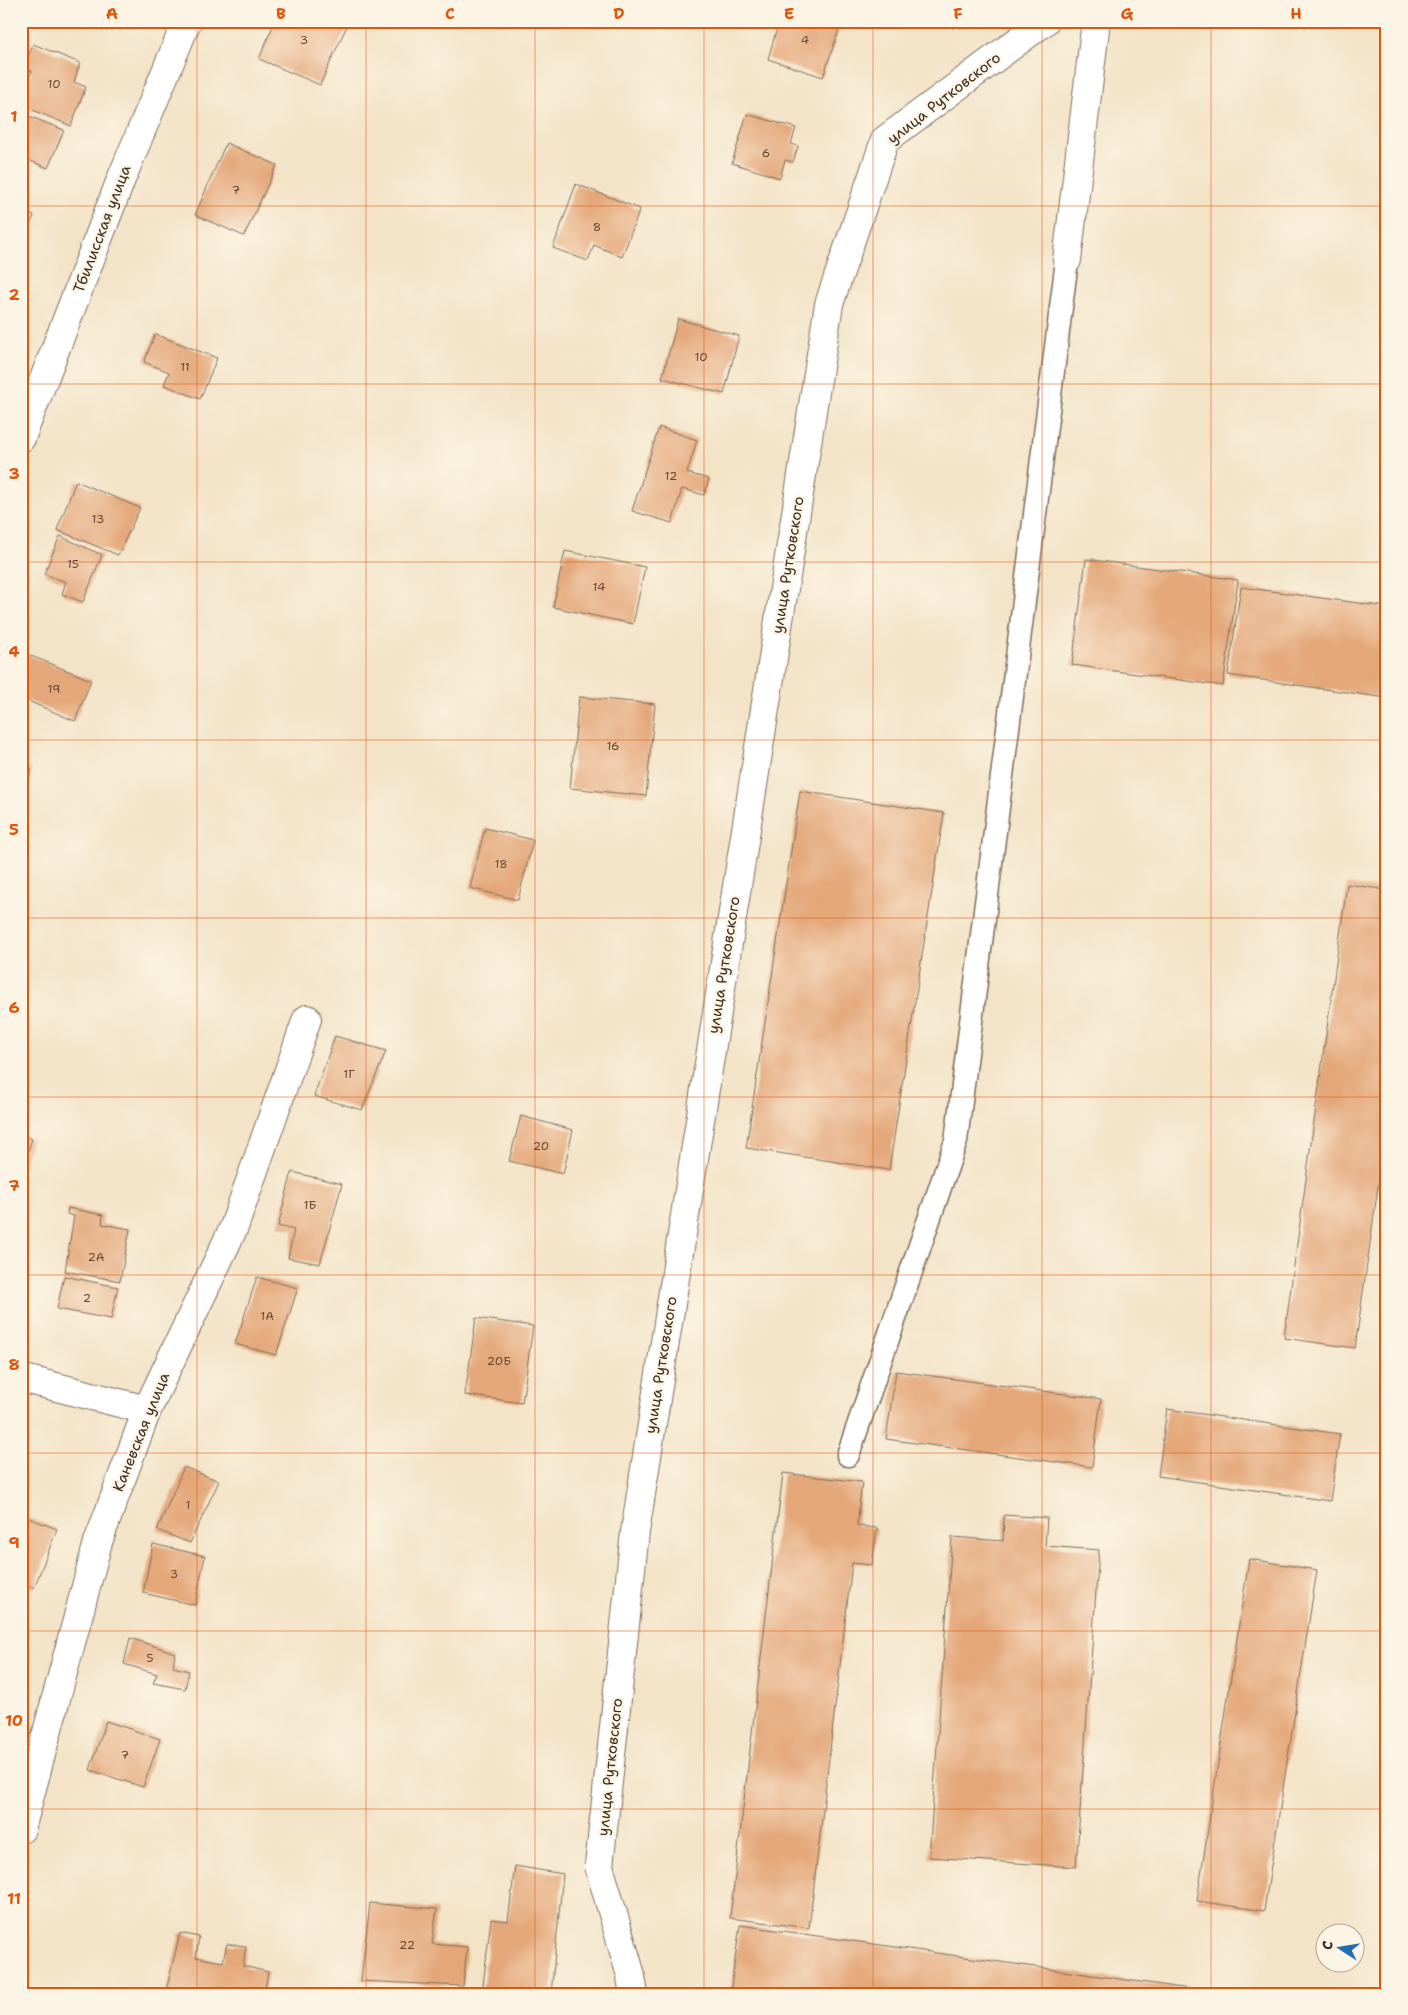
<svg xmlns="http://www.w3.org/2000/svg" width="1408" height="2015" font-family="'Shantell Sans',sans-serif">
  <rect width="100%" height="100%" fill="#fcf5e5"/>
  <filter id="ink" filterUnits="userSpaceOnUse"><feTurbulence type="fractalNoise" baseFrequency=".02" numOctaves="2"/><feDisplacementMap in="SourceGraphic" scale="10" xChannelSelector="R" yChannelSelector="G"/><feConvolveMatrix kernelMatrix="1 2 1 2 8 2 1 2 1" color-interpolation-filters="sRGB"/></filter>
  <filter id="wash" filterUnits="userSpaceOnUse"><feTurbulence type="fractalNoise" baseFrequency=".0096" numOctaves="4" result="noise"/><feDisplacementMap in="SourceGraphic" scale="20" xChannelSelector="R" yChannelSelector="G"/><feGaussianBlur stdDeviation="1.12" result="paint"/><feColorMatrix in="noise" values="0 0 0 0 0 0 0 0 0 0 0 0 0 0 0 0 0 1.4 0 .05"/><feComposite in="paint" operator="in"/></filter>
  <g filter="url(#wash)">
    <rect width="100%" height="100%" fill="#f3e3c7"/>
    <g id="blocks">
      <path fill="#e4a779" d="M 275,21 L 349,21 L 320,85 L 259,59 Z
        M 779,21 L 842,21 L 823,77 L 768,59 Z
        M 33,44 L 80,63 L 74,82 L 86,87 L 71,126 L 21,105 L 21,99 L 32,71 L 24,68 Z
        M 21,113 L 64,130 L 48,168 L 21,157 Z
        M 747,114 L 796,128 L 791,144 L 798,146 L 793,162 L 785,160 L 780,178 L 732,163 Z
        M 226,143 L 277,165 L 244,236 L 195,215 Z
        M 576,184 L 640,209 L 622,257 L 594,245 L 588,261 L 553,248 Z
        M 21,211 L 34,216 L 21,245 Z
        M 678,319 L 739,336 L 724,394 L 662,378 Z
        M 155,334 L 217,358 L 200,399 L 164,385 L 169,372 L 144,362 Z
        M 659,427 L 697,440 L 687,473 L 709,479 L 704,495 L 682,489 L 672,523 L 632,511 Z
        M 76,481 L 140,508 L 118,555 L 57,530 Z
        M 60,536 L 102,555 L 83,602 L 62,594 L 66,582 L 44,574 Z
        M 565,551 L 645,567 L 633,624 L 553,607 Z
        M 1086,559 L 1238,580 L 1223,686 L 1072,665 Z
        M 1241,587 L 1387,607 L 1387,698 L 1228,675 Z
        M 21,652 L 91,680 L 75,721 L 21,698 Z
        M 579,697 L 655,704 L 646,796 L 570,788 Z
        M 21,765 L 32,769 L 22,802 L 21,802 Z
        M 800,791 L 944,813 L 889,1170 L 746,1148 Z
        M 21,826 L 29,829 L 25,844 L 21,842 Z
        M 485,828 L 533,840 L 518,900 L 470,888 Z
        M 1347,884 L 1387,890 L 1387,1124 L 1355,1348 L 1284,1338 Z
        M 335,1036 L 386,1051 L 362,1110 L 314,1096 Z
        M 521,1116 L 573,1130 L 563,1174 L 509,1161 Z
        M 21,1135 L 32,1139 L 22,1168 L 21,1168 Z
        M 292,1172 L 342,1184 L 320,1264 L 288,1258 L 294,1230 L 278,1226 Z
        M 68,1208 L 103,1215 L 102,1224 L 130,1229 L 120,1281 L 65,1271 L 74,1216 L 67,1214 Z
        M 64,1276 L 118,1287 L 111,1319 L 57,1309 Z
        M 257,1277 L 298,1288 L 276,1355 L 235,1344 Z
        M 476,1318 L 533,1326 L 522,1403 L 465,1395 Z
        M 896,1371 L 1101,1399 L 1092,1467 L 886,1439 Z
        M 1167,1409 L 1340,1434 L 1330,1501 L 1158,1476 Z
        M 184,1467 L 219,1481 L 190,1543 L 157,1530 Z
        M 783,1473 L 862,1482 L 857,1526 L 877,1528 L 872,1565 L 852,1563 L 809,1928 L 730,1918 Z
        M 21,1515 L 57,1529 L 34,1588 L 21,1583 Z
        M 1004,1515 L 1047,1518 L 1045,1546 L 1099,1550 L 1076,1867 L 929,1857 L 952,1537 L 1003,1541 Z
        M 153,1544 L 205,1556 L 195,1605 L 143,1593 Z
        M 1249,1559 L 1317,1570 L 1264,1911 L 1197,1901 Z
        M 130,1638 L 175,1653 L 173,1667 L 189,1671 L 185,1689 L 153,1683 L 157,1674 L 124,1664 Z
        M 106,1721 L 160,1739 L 143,1787 L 90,1770 Z
        M 515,1866 L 563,1874 L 551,1994 L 482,1993 L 491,1919 L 508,1921 Z
        M 370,1903 L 437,1909 L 432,1944 L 467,1947 L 463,1986 L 361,1981 Z
        M 740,1925 L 1218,1993 L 1218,1994 L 730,1994 Z
        M 180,1933 L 199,1937 L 196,1957 L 223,1962 L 227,1944 L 246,1946 L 243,1966 L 268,1972 L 264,1994 L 181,1994 L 166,1991 Z"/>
    </g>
  </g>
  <g filter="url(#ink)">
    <use href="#blocks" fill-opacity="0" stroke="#7b6b59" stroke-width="1"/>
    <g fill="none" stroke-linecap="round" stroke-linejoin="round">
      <g stroke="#7b6b59" stroke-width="25">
        <path id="lane" d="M 848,1455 L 956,1141 L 1067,260"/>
      </g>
      <g stroke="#7b6b59" stroke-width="30">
        <path id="street" d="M 1067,260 L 1096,21
          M 21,438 L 122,177 L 187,21
          M 21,1378 L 147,1410
          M 21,1829 L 98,1542 L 147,1410 L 234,1227 L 307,1019
          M 634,1994 L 630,1972 L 599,1866 L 635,1532 L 829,304 L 885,140 L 1045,21"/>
      </g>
      <use href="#lane" stroke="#fff" stroke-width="22"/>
      <use href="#street" stroke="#fff" stroke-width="28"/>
    </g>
  </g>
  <path fill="none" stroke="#df570d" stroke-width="1" stroke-opacity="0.55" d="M 197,21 L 197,1994M 366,21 L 366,1994M 535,21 L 535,1994M 704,21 L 704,1994M 873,21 L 873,1994M 1042,21 L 1042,1994M 1211,21 L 1211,1994M 21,206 L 1387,206M 21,384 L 1387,384M 21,562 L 1387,562M 21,740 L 1387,740M 21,918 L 1387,918M 21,1097 L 1387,1097M 21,1275 L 1387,1275M 21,1453 L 1387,1453M 21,1631 L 1387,1631M 21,1809 L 1387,1809"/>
  <g text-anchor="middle" stroke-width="4.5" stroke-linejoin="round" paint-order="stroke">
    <g font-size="12" fill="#654935">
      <text x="304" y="44">3</text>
      <text x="805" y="44">4</text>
      <text x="54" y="88">10</text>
      <text x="766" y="157">6</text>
      <text x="236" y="194">7</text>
      <text x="597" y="231">8</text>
      <text x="701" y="361">10</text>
      <text x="185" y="371">11</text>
      <text x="671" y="480">12</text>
      <text x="98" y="523">13</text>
      <text x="73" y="568">15</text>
      <text x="599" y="591">14</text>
      <text x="54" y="693">19</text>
      <text x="613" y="750">16</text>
      <text x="501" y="868">18</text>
      <text x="349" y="1078">1Г</text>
      <text x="541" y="1150">20</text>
      <text x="310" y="1209">1Б</text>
      <text x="96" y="1261">2А</text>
      <text x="87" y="1302">2</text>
      <text x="267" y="1320">1А</text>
      <text x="499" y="1365">20Б</text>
      <text x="188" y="1509">1</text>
      <text x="174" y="1578">3</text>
      <text x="150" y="1662">5</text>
      <text x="125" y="1759">7</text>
      <text x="407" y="1949">22</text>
    </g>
    <g font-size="15" fill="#3b2a1e" stroke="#fcf5e5">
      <text transform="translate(944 98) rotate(-38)" y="5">улица Рутковского</text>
      <text transform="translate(102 229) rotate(-69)" y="5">Тбилисская улица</text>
      <text transform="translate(788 565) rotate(-81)" y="5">улица Рутковского</text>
      <text transform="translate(724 965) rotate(-81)" y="5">улица Рутковского</text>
      <text transform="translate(661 1365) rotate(-81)" y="5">улица Рутковского</text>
      <text transform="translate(141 1432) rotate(-68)" y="5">Каневская улица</text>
      <text transform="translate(610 1767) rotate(-84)" y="5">улица Рутковского</text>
    </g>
  </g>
  <rect width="1408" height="2015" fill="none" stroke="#fcf5e5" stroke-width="55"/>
  <g transform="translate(1340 1948) rotate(282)"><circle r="24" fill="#fcf5e5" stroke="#afa495"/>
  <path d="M0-4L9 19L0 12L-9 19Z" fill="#1f6fb2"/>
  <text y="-8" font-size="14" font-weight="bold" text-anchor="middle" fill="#3b2a1e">С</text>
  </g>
  <rect x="28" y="28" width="1352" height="1960" fill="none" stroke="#df570d" stroke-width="2"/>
  <g font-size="16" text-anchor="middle" font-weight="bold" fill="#df570d">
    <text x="112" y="19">A</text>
    <text x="281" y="19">B</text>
    <text x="450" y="19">C</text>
    <text x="619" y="19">D</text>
    <text x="789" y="19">E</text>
    <text x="958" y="19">F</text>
    <text x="1127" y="19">G</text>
    <text x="1296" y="19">H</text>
    <text x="14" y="122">1</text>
    <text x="14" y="300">2</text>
    <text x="14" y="479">3</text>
    <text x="14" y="657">4</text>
    <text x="14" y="835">5</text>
    <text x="14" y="1013">6</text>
    <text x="14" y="1191">7</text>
    <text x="14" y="1370">8</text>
    <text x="14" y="1548">9</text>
    <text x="14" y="1726">10</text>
    <text x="14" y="1904">11</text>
  </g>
</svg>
